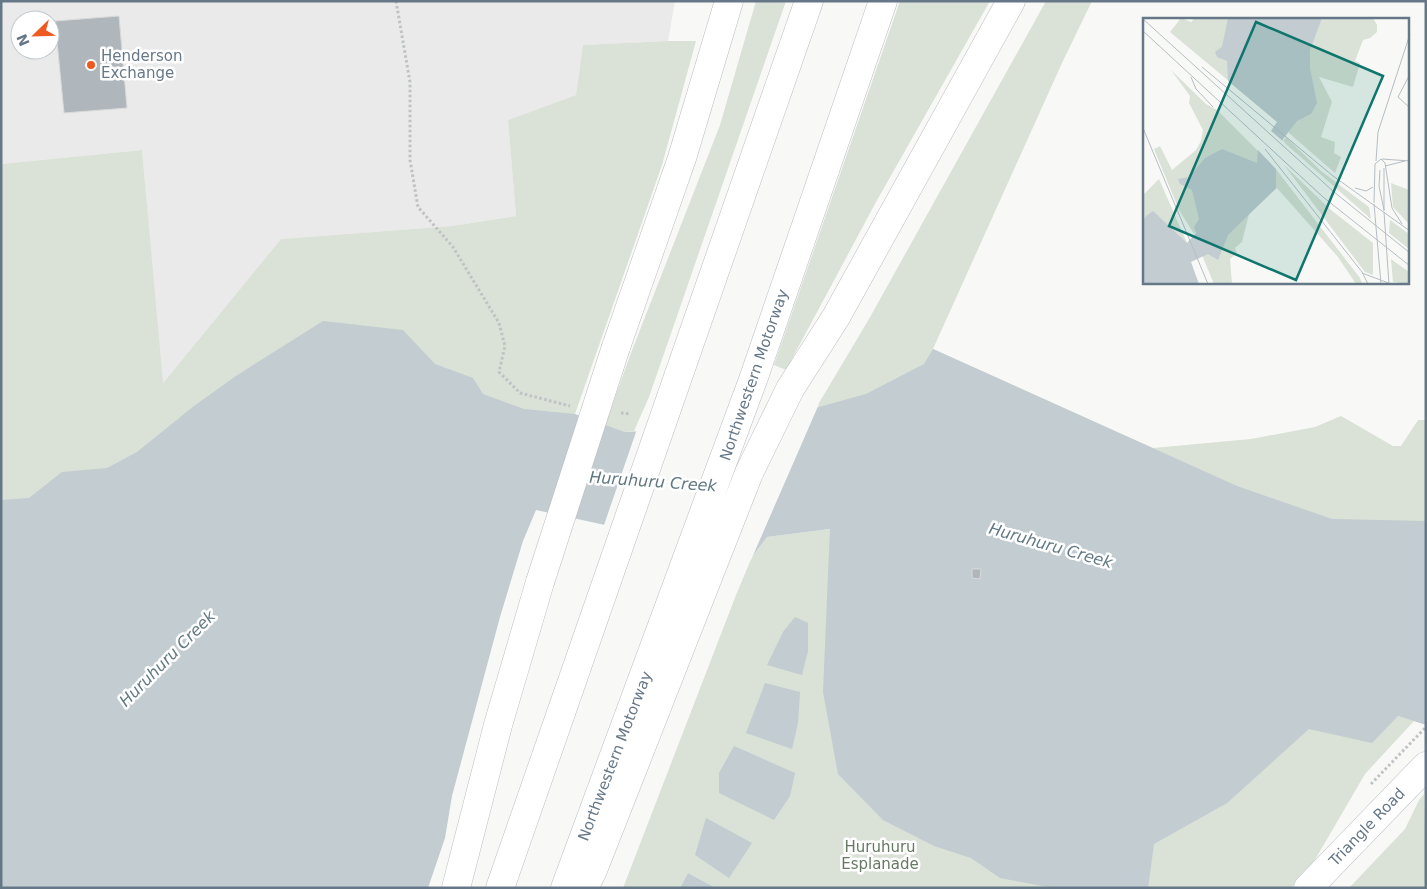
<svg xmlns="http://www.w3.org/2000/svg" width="1427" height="889" font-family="'DejaVu Sans',sans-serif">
  <rect width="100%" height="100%" fill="#f8f9f6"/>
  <path fill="#e9eae9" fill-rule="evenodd" d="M 1,1 L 675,1 L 668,41 L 583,45 L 576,95 L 508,120 L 516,216 L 452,226 L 281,239 L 162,384 L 142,150 L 1,164 ZM 20,20 L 50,20 L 50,50 L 20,50 Z"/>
  <path fill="#dae1d6" d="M 756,1 L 786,1 L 649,397 L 634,431 L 625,432 L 605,425 L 631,353 L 720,125 Z
    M 900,1 L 990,1 L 876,202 L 786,370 L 774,365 Z
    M 1046,1 L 1092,1 L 1062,63 L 933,349 L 1153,448 L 1251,439 L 1315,427 L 1341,416 L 1393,446 L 1401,446 L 1418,420 L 1426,420 L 1426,642 L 816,408 L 869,319 Z
    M 668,41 L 696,41 L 662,165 L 575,414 L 541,447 L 1,796 L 1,164 L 142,150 L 163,383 L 281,239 L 452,226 L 516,216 L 508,120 L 576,95 L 583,45 Z
    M 831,529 L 1398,716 L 1414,721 L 1365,774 L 1309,870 L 1291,888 L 716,888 L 688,873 L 680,888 L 623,888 L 736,595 L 752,557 L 767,537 Z
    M 1424,794 L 1426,888 L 1349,888 L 1405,829 L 1419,800 Z"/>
  <path fill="#c2ccd1" d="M 323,321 L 403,330 L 435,364 L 473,378 L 483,394 L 524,409 L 575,414 L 625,432 L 754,425 L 866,394 L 924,364 L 933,349 L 1237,486 L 1332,519 L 1426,521 L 1426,725 L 1398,716 L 1372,743 L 1309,729 L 1227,803 L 1154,844 L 1148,888 L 1053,888 L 1000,878 L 971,858 L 934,846 L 883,820 L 838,774 L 823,692 L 830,529 L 767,537 L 752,557 L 536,510 L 523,541 L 500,617 L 452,796 L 445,838 L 428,888 L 1,888 L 1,500 L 29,498 L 62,472 L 107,468 L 137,452 L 194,406 L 236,376 Z
    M 795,617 L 808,623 L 808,651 L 802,675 L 767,665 L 783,632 Z
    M 765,683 L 800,692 L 798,723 L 792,749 L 746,733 Z
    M 734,746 L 795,773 L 790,796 L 774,820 L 719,793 L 719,773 Z
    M 706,818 L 752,843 L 729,878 L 695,855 Z
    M 688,873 L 716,888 L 680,888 Z"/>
  <path fill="#f8f9f6" d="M 819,404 L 751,560 L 603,528 L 637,429 L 754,422 Z"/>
  <path fill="#afb7bd" stroke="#dadad8" d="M 119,16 L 127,108 L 64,113 L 55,21 Z
    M 972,569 L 981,569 L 980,579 L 972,578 Z"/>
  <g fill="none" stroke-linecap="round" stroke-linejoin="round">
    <g stroke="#babfc4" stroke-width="29">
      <path id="secondary" d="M 1308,888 L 1426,766"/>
    </g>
    <g stroke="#babec1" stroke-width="29">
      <path id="motorway" d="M 616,347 L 682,158 L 729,1
        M 456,888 L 498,725 L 540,582
        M 500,888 L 809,1
        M 565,888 L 754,377 L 883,1
        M 584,888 L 593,870 L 749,473 L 790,389 L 836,317 L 1011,1"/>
    </g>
    <path stroke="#bfc2c4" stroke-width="3" stroke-dasharray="2.5 2.5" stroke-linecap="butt" d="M 396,1 L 410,82 L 410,160 L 418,207 L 453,247 L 499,323 L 505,346 L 499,372 L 520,393 L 570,406
      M 621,413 L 631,414
      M 1371,784 L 1426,727"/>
    <use href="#secondary" stroke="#fff" stroke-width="28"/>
    <use href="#motorway" stroke="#fff" stroke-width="28"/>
    <g stroke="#babec1" stroke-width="29" stroke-linecap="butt">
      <path id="motorway-bridge" d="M 540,582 L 616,347"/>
    </g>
    <use href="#motorway-bridge" stroke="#fff" stroke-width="28"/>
  </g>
  <circle fill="#ee5821" stroke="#fff" stroke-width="2" cx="91" cy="65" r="5"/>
  <g text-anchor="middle" stroke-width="5" stroke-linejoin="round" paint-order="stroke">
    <g font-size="15" fill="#667888" stroke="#fff" text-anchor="start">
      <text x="101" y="61">Henderson<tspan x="101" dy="17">Exchange</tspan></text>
    </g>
    <g font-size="15" fill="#667888" stroke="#fff">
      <text transform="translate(754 375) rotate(-71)" y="5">Northwestern Motorway</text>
      <text transform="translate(615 756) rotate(-69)" y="5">Northwestern Motorway</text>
      <text transform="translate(1367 827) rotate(-46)" y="5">Triangle Road</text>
    </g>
    <g font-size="15" fill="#657a61" stroke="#fff">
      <text x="880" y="852">Huruhuru<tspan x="880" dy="17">Esplanade</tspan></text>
    </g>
    <g font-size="16" font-style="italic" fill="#627983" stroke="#fff">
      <text transform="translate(653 481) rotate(4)" y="6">Huruhuru Creek</text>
      <text transform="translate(1051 545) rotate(16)" y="6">Huruhuru Creek</text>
      <text transform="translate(167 658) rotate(-45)" y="6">Huruhuru Creek</text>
    </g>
  </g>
  <g transform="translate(1143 18)">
    <rect width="266" height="266" fill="#f8f9f6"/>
    <path d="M 38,0 L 48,4 L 52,0 L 104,0 L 135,104 L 27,14 ZM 120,0 L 230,0 L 234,7 L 234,14 L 227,20 L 220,22 L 212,43 L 217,45 L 210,69 L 176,59 L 189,84 L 178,119 L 192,124 L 191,135 L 198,139 L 192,155 L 146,115 ZM 28,52 L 63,86 L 74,92 L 117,135 L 114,145 L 51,216 L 36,192 L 11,131 L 17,128 L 29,152 L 53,132 L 58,123 L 60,112 L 46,85 L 47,78 ZM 143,119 L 178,153 L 226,189 L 228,201 L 144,127 L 140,123 ZM 141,147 L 188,192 L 230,225 L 230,257 L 222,254 ZM 132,150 L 217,260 L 219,266 L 213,266 L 195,239 L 134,170 L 106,196 L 99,224 L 92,230 L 94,235 L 87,241 L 89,266 L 71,266 L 56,230 L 122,153 ZM 16,161 L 44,225 L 0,263 L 0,177 ZM 248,165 L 266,172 L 266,206 L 250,189 ZM 247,202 L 266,216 L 266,231 L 246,215 ZM 248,241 L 266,254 L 266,266 L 250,264 Z" fill="#dae1d6"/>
    <path d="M 85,0 L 179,0 L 167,32 L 167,50 L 174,85 L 168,96 L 154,103 L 140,121 L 133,140 L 133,170 L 85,217 L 75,242 L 65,236 L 48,244 L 56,266 L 0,266 L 0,203 L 3,198 L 10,193 L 44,225 L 53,215 L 51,209 L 56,201 L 49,172 L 37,166 L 35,161 L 46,159 L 62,140 L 79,131 L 114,145 L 115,132 L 134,104 L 85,63 L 84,43 L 74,39 L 72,34 L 79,29 Z" fill="#c2ccd1"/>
    <path d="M 126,111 L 142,125 L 133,151 L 113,130 Z" fill="#f8f9f6"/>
    <path fill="none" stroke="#b5bdc3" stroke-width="1" d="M 0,1 L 191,174 L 267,235M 0,13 L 180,179 L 267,248M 59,49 L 190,158 L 267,213M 267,56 L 255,79 L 267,90M 48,59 L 53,71 L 70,89M 0,110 L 65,266M 122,131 L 219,254 L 225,266M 239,141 L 267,143M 233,143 L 235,114 L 267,16M 242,148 L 262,143M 237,152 L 236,168 L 241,192M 212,170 L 223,173 L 230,169M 231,185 L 232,146 L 238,141 L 242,145 L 249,190 L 259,206M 231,186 L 238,266M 241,193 L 241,150M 241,194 L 246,266M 219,255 L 248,266"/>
    <path fill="#0f766e" fill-opacity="0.15" stroke="#0f766e" stroke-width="2.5" d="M 113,4 L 240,58 L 153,262 L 26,208 Z"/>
    <rect width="266" height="266" fill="none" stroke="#667888" stroke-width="2.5"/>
  </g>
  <rect width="1427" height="889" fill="none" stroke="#667888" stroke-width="5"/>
  <g transform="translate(35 35) rotate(247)"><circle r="24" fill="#ffffff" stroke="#c2c9cf"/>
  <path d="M0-4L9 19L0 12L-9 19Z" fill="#ee5821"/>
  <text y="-8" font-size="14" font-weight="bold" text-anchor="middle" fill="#667888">N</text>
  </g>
</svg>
